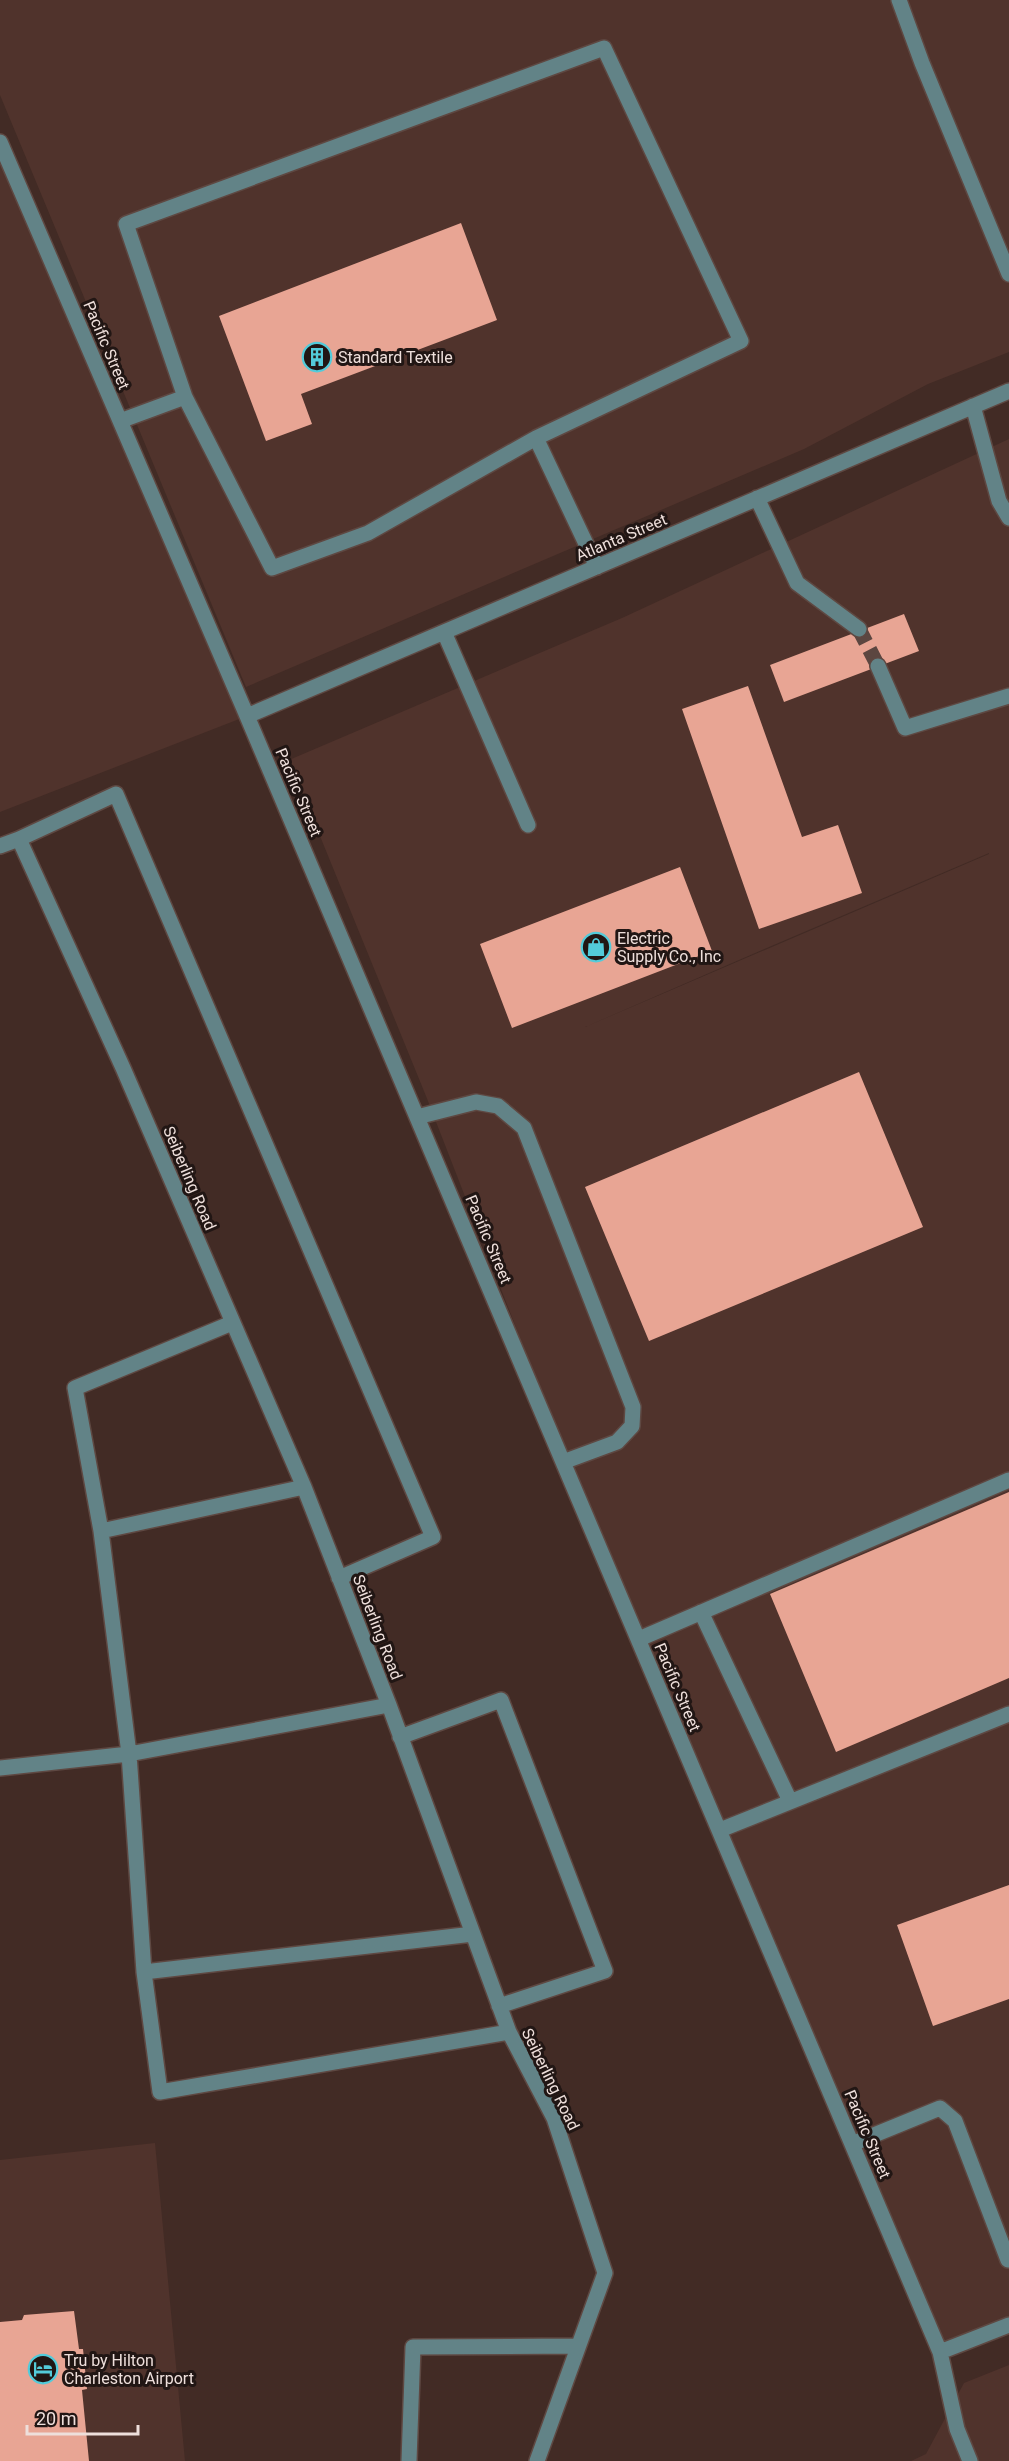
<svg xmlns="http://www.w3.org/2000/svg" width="1009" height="2461" font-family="Roboto,sans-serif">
  <rect width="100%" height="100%" fill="#422b25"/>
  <path fill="#50332c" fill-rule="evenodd" d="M 0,0 L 1009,0 L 1009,352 L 928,384 L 804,449 L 246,687 L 0,95 Z
    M 0,142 L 247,716 L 0,812 Z
    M 1009,439 L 1009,2322 L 940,2352 L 628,1616 L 426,1096 L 289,760 L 622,618 ZM 989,853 L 989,854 L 585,1027 L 762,950 Z
    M 155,2143 L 185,2461 L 0,2461 L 0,2160 Z
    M 1009,2365 L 1009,2461 L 911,2461 L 926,2454 L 964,2383 Z"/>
  <path fill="#e8a594" d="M 461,223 L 497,320 L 301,394 L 312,424 L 266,441 L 219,316 Z
    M 904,614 L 919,651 L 784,702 L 770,665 Z
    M 748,686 L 802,837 L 838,825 L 862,893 L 759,929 L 682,709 Z
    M 680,867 L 712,951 L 512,1028 L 480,944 Z
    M 859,1072 L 923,1227 L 649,1341 L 585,1187 Z
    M 1009,1492 L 1009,1678 L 836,1752 L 770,1594 Z
    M 1009,1885 L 1009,1999 L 933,2026 L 897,1925 Z
    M 74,2311 L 79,2349 L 83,2349 L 87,2389 L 82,2390 L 89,2461 L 0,2461 L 0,2322 L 22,2320 L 24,2315 Z"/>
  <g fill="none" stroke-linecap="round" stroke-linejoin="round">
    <path stroke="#5c4640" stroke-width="15" stroke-dasharray="15 8" stroke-linecap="butt" d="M 859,629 L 878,666"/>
    <g stroke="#5e4842" stroke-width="18">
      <path id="minor" d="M 899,0 L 922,63 L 1009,274
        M 0,142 L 247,716 L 940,2352 L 957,2429 L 970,2461
        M 185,397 L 272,568 L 368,533 L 536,438
        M 973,406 L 999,501 L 1009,518
        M 120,421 L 185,397 L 126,224 L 604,48 L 741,341 L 536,438 L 597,567
        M 757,498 L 797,583 L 859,629
        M 444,632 L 528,825
        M 878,666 L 905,728 L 1009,696
        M 247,716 L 1009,391
        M 19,839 L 116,794 L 433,1537 L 339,1578
        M 0,846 L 19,839 L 123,1068 L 304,1487 L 389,1705 L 509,2032 L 554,2118 L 605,2273 L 537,2461
        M 417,1117 L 476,1102 L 498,1106 L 524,1128 L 633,1407 L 632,1426 L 617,1442 L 563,1462
        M 304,1487 L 101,1531 L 129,1754 L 144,1972 L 160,2092 L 509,2032
        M 101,1531 L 75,1388 L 232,1323
        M 701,1612 L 790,1801
        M 639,1639 L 1009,1480
        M 400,1737 L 501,1700 L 605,1971 L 499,2006
        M 0,1768 L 129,1754 L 389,1705
        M 720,1830 L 1009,1714
        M 144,1972 L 473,1934
        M 852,2144 L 940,2108 L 955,2121 L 1008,2260
        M 940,2352 L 1009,2325
        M 409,2461 L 413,2347 L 578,2346"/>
    </g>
    <use href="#minor" stroke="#628387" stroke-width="15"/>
  </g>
  <defs>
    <g id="building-ring" transform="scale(1.5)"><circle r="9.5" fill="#211614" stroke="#53cbda" stroke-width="1.5"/><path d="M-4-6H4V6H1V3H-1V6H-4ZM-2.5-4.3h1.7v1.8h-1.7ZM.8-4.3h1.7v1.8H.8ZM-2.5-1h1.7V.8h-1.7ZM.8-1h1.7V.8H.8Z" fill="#53cbda"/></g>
    <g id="shop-ring" transform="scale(1.5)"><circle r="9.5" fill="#211614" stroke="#53cbda" stroke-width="1.5"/><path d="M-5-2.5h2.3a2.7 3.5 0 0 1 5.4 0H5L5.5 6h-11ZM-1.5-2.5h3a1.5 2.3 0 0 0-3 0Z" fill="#53cbda"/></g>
    <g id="hotel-ring" transform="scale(1.5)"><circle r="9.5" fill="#211614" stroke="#53cbda" stroke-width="1.5"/><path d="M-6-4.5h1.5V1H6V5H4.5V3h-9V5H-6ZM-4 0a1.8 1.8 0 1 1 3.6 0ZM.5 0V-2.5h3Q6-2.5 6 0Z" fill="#53cbda"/></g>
  </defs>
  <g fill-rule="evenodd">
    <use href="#building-ring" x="317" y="357"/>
    <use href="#shop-ring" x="596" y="947"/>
    <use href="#hotel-ring" x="43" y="2369"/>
  </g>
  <g text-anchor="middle" stroke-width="6" stroke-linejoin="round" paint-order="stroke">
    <g font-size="16" fill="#eedfdb" stroke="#211614">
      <text transform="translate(107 345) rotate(67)" y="6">Pacific Street</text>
      <text transform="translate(621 537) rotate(-23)" y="6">Atlanta Street</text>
      <text transform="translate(299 792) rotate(67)" y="6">Pacific Street</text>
      <text transform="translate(190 1178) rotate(67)" y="6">Seiberling Road</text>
      <text transform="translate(489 1239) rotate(67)" y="6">Pacific Street</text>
      <text transform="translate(378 1627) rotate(69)" y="6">Seiberling Road</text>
      <text transform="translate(678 1687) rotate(67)" y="6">Pacific Street</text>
      <text transform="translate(551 2079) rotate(64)" y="6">Seiberling Road</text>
      <text transform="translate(868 2134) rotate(67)" y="6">Pacific Street</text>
    </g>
    <g font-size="16" fill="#eedfdb" stroke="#211614" text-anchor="start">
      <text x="338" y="363">Standard Textile</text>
      <text x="617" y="944">Electric<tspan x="617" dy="18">Supply Co., Inc</tspan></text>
      <text x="64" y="2366">Tru by Hilton<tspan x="64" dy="18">Charleston Airport</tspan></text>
    </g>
  </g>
  <path d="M27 2425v9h111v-9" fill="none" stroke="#eedfdb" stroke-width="3"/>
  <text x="36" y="2425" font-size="18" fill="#eedfdb" stroke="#211614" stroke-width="4.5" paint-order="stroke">20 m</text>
</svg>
